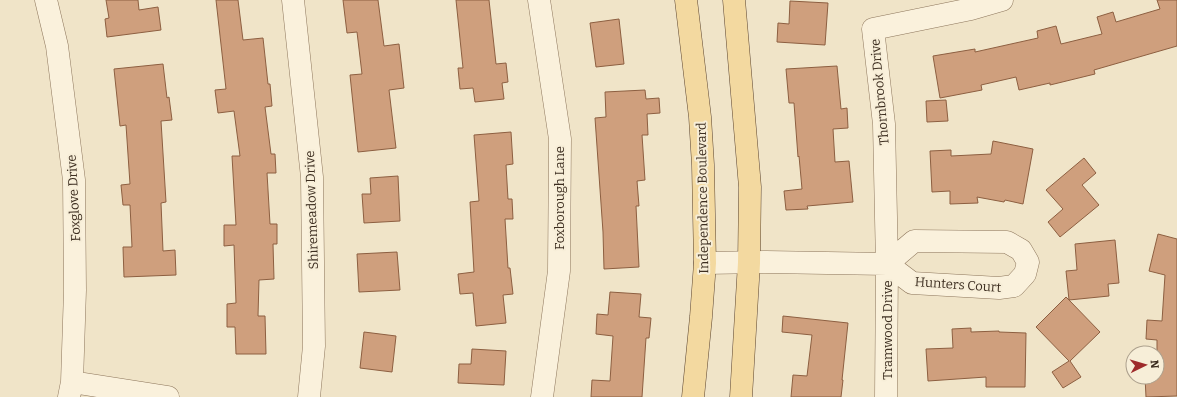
<svg xmlns="http://www.w3.org/2000/svg" width="1177" height="397" font-family="Bitter,serif">
  <rect width="100%" height="100%" fill="#f0e4c8"/>
  <path fill="#cf9f7d" stroke="#8d5f41" d="M 106,0 L 138,0 L 139,10 L 158,7 L 161,30 L 107,37 L 105,19 L 109,18 Z
    M 216,0 L 238,0 L 243,40 L 263,38 L 268,84 L 270,84 L 272,106 L 265,107 L 271,154 L 275,154 L 276,173 L 267,173 L 270,224 L 277,224 L 277,244 L 273,244 L 274,279 L 259,280 L 258,316 L 265,316 L 266,354 L 236,354 L 235,327 L 227,327 L 227,304 L 236,303 L 234,245 L 224,246 L 224,225 L 236,225 L 232,156 L 240,156 L 234,111 L 218,113 L 215,90 L 226,89 Z
    M 343,0 L 378,0 L 384,46 L 399,44 L 404,88 L 389,90 L 396,148 L 358,152 L 350,75 L 362,74 L 357,32 L 347,33 Z
    M 456,0 L 489,0 L 496,64 L 506,63 L 508,82 L 502,83 L 504,99 L 475,102 L 473,88 L 460,89 L 458,68 L 463,68 Z
    M 1157,0 L 1177,0 L 1177,46 L 1094,70 L 1095,74 L 1050,85 L 1050,83 L 1019,90 L 1016,77 L 981,85 L 982,90 L 940,98 L 933,56 L 975,49 L 975,52 L 1038,38 L 1037,31 L 1056,26 L 1061,44 L 1102,34 L 1097,17 L 1113,12 L 1116,22 L 1160,9 Z
    M 790,1 L 828,3 L 825,45 L 777,42 L 778,23 L 789,24 Z
    M 619,19 L 624,64 L 596,67 L 590,23 Z
    M 163,64 L 167,98 L 169,97 L 172,120 L 161,121 L 166,202 L 161,203 L 163,251 L 175,250 L 176,275 L 124,277 L 123,247 L 132,247 L 130,205 L 123,205 L 121,185 L 130,184 L 126,125 L 120,126 L 114,69 Z
    M 837,66 L 841,109 L 847,108 L 848,128 L 833,129 L 835,162 L 849,161 L 853,202 L 807,206 L 808,209 L 786,210 L 784,191 L 802,189 L 799,156 L 798,157 L 794,103 L 789,103 L 786,69 Z
    M 645,90 L 646,99 L 659,98 L 660,113 L 647,114 L 648,135 L 642,135 L 645,180 L 637,181 L 639,206 L 636,206 L 639,267 L 604,269 L 603,232 L 595,118 L 606,117 L 605,92 Z
    M 946,100 L 948,121 L 927,122 L 926,101 Z
    M 511,132 L 513,164 L 506,165 L 508,199 L 512,199 L 513,219 L 505,219 L 508,268 L 510,268 L 513,294 L 503,295 L 506,323 L 476,326 L 473,293 L 460,294 L 458,274 L 474,272 L 470,202 L 479,201 L 474,135 Z
    M 993,141 L 1033,149 L 1023,204 L 1005,200 L 1004,202 L 977,197 L 978,203 L 950,204 L 950,191 L 932,192 L 930,151 L 951,150 L 951,156 L 991,154 Z
    M 1084,158 L 1096,173 L 1082,185 L 1099,205 L 1060,237 L 1048,222 L 1063,209 L 1046,190 Z
    M 398,176 L 400,221 L 364,223 L 362,194 L 371,194 L 370,178 Z
    M 1158,234 L 1177,239 L 1177,396 L 1146,397 L 1145,377 L 1157,377 L 1157,340 L 1146,339 L 1147,320 L 1162,321 L 1165,275 L 1149,271 Z
    M 1115,240 L 1119,283 L 1108,284 L 1109,296 L 1069,300 L 1100,332 L 1070,361 L 1081,377 L 1063,388 L 1052,372 L 1069,361 L 1036,327 L 1066,297 L 1069,300 L 1066,271 L 1077,270 L 1075,244 Z
    M 397,252 L 400,290 L 359,292 L 357,254 Z
    M 610,292 L 641,294 L 639,317 L 651,318 L 649,338 L 646,338 L 642,397 L 591,397 L 592,380 L 610,381 L 613,336 L 596,334 L 597,314 L 608,315 Z
    M 783,316 L 848,323 L 842,380 L 843,380 L 841,397 L 791,397 L 793,375 L 807,376 L 812,335 L 782,332 Z
    M 971,328 L 971,332 L 999,331 L 999,332 L 1026,333 L 1025,387 L 986,387 L 986,377 L 928,381 L 926,349 L 953,348 L 952,329 Z
    M 364,332 L 396,336 L 392,372 L 360,368 Z
    M 472,349 L 506,351 L 504,385 L 458,383 L 459,364 L 471,364 Z"/>
  <g fill="none" stroke-linecap="round" stroke-linejoin="round">
    <g stroke="#8d765c" stroke-width="23">
      <path id="minor" d="M 46,0 L 57,46 L 74,180 L 75,290 L 72,382 L 69,397
        M 293,0 L 312,177 L 314,346 L 309,397
        M 539,0 L 560,139 L 559,271 L 542,397
        M 705,263 L 766,262 L 887,264 L 912,283 L 999,288 L 1014,286 L 1025,274 L 1028,262 L 1021,250 L 1007,242 L 914,241 L 887,264
        M 72,382 L 168,397
        M 886,397 L 887,264 L 884,124 L 873,29 L 971,9 L 1002,0"/>
    </g>
    <g stroke="#5b4430" stroke-width="23">
      <path id="major" d="M 686,0 L 700,117 L 703,165 L 705,263 L 701,317 L 693,397
        M 734,0 L 750,187 L 749,263 L 741,397"/>
    </g>
    <use href="#minor" stroke="#faf1dc" stroke-width="22"/>
    <use href="#major" stroke="#f3d9a0" stroke-width="22"/>
  </g>
  <g text-anchor="middle" stroke-width="4" stroke-linejoin="round" paint-order="stroke">
    <g font-size="13" fill="#3d2e20" stroke="#f7eed8">
      <text transform="translate(879 92) rotate(-95)" y="5">Thornbrook Drive</text>
      <text transform="translate(73 198) rotate(-93)" y="5">Foxglove Drive</text>
      <text transform="translate(559 198) rotate(-90)" y="5">Foxborough Lane</text>
      <text transform="translate(702 198) rotate(-91)" y="5">Independence Boulevard</text>
      <text transform="translate(311 210) rotate(-92)" y="5">Shiremeadow Drive</text>
      <text transform="translate(958 284) rotate(4)" y="5">Hunters Court</text>
      <text transform="translate(887 330) rotate(-90)" y="5">Tramwood Drive</text>
    </g>
  </g>
  <g transform="translate(1145 365) rotate(85)"><circle r="19" fill="#f7eed8" stroke="#ada18e"/>
  <path d="M0-3L7 15L0 10L-7 15Z" fill="#9e2a2b"/>
  <text y="-6" font-size="11" font-weight="bold" text-anchor="middle" fill="#3d2e20">N</text>
  </g>
</svg>
